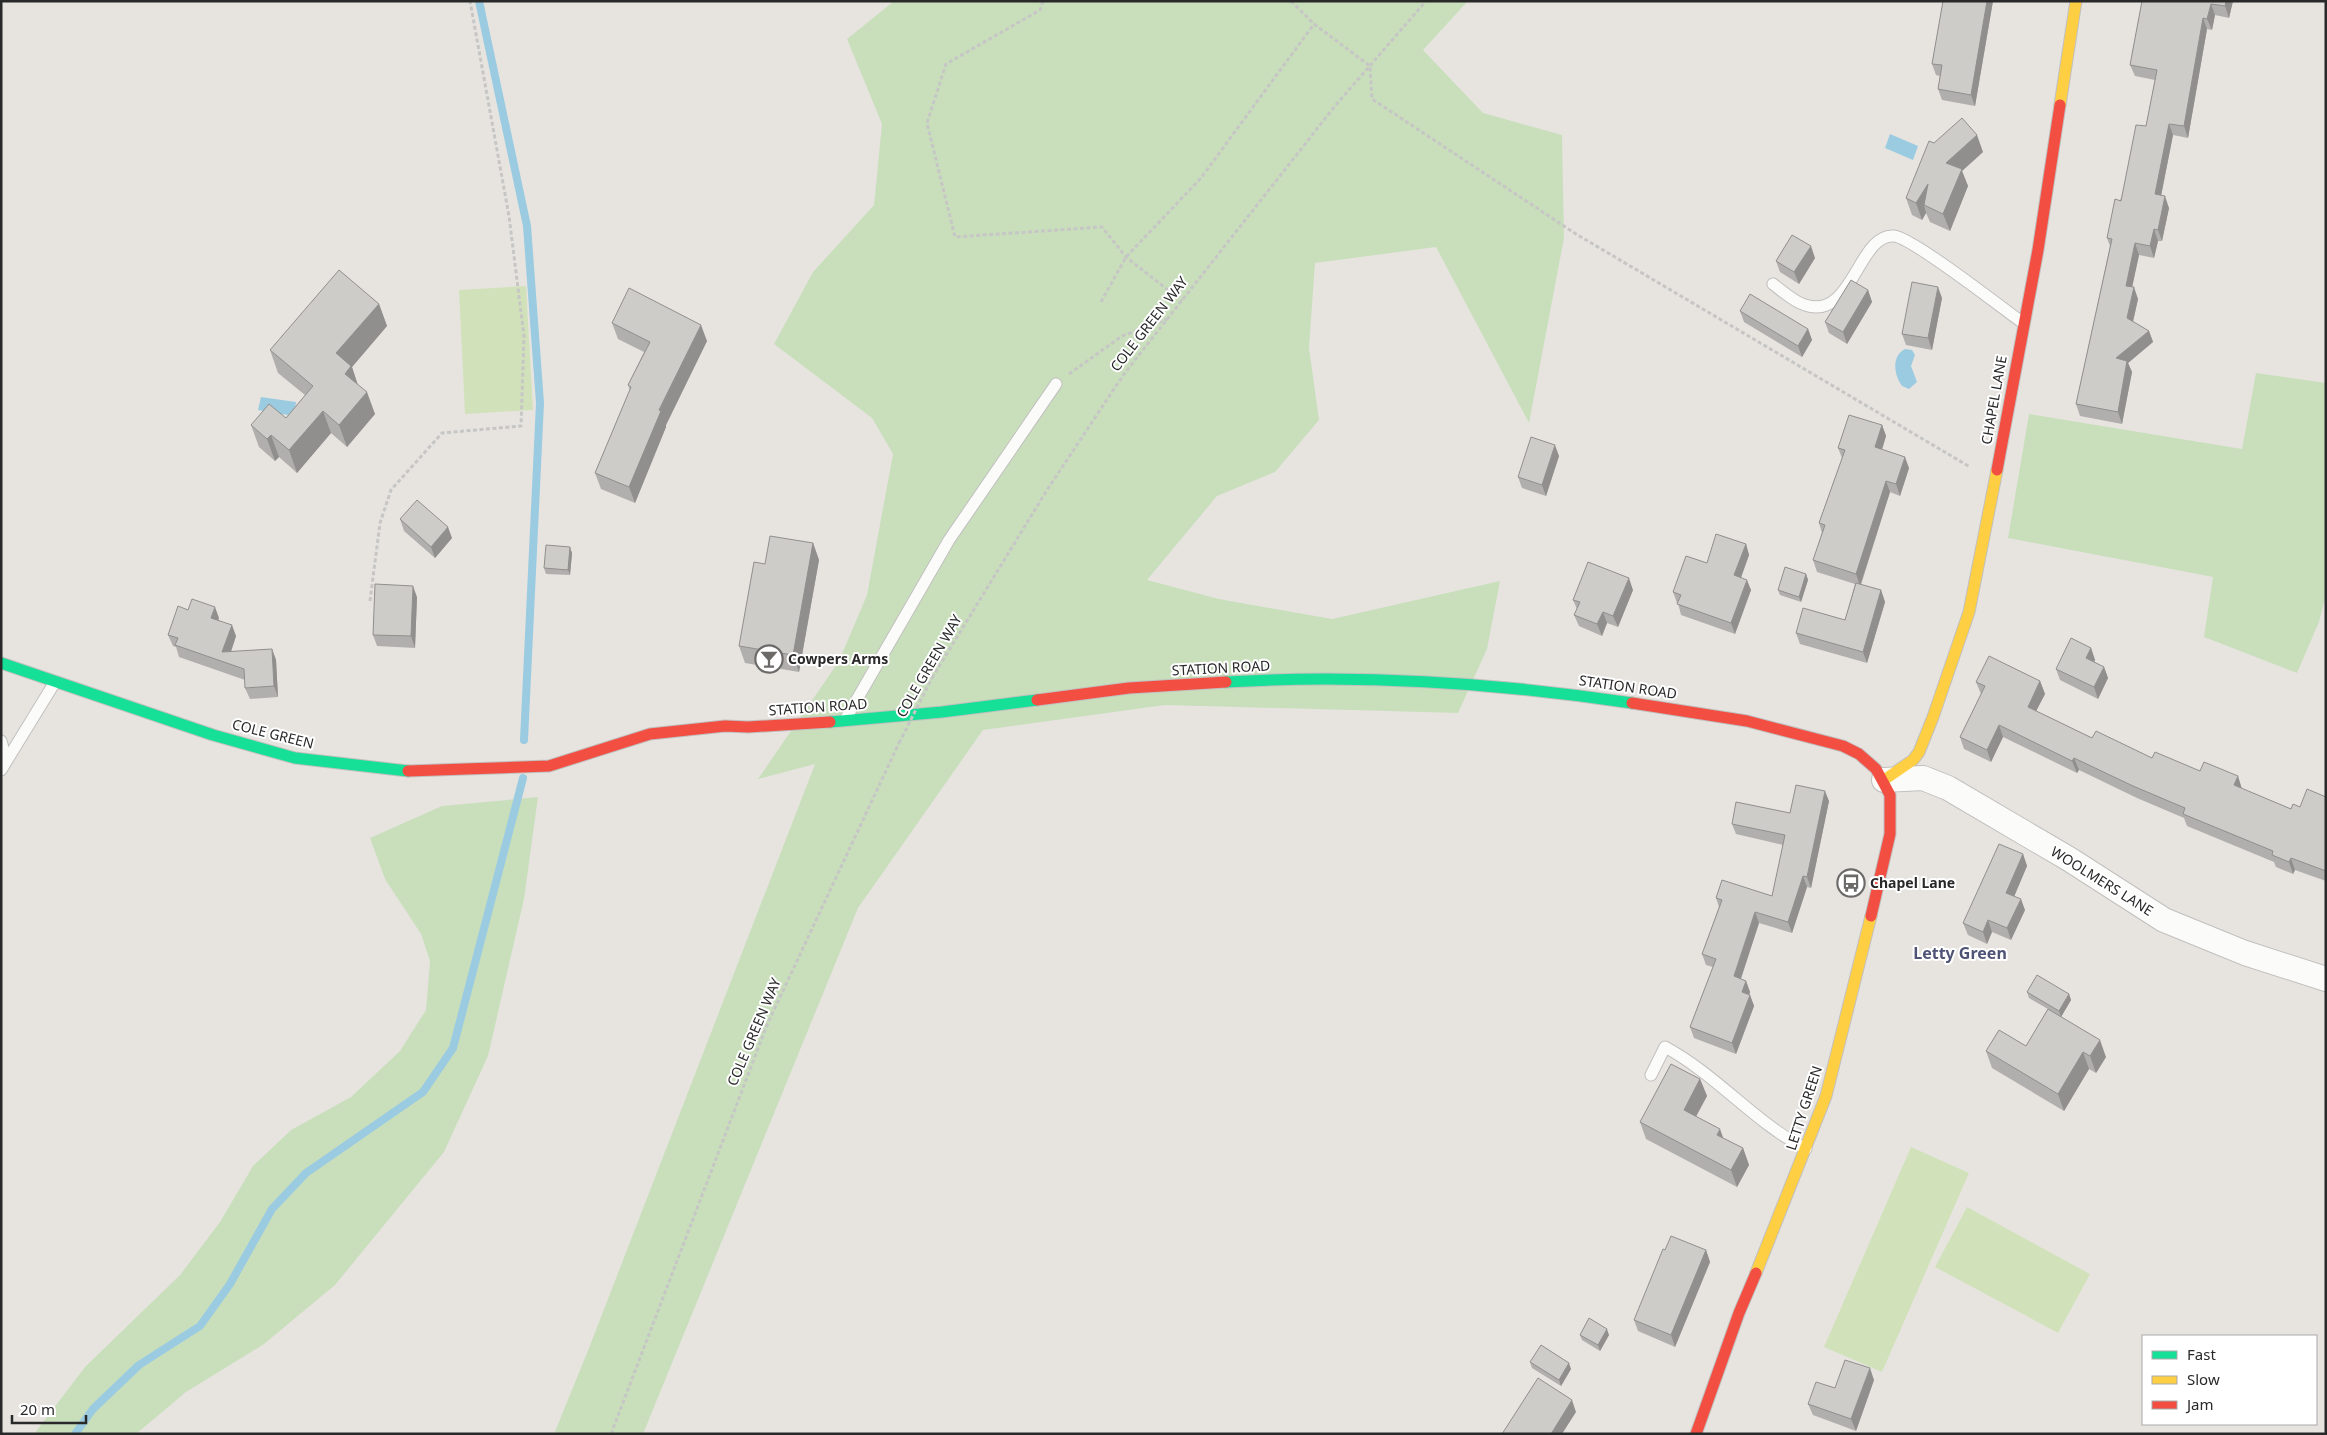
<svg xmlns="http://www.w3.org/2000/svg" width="2327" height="1435" font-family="'Noto Sans',sans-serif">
  <rect width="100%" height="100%" fill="#e7e4e0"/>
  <path fill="#c9dfbc" d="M 894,1 L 1468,1 L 1423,50 L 1483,113 L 1562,135 L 1564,238 L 1529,423 L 1436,247 L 1315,263 L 1309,348 L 1319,420 L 1275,472 L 1217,496 L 1147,580 L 1219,599 L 1332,619 L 1500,581 L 1487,649 L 1458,713 L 1165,705 L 983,730 L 858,908 L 643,1434 L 554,1434 L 589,1348 L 815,764 L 758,779 L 839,661 L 867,595 L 893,454 L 872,418 L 774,344 L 813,272 L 874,205 L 882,124 L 847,39 Z
    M 2256,373 L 2326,383 L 2326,594 L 2319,622 L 2297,673 L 2204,637 L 2213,577 L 2008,538 L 2029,414 L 2242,449 Z
    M 538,797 L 524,899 L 488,1056 L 444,1152 L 335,1285 L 264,1344 L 186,1392 L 136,1434 L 34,1434 L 85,1367 L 180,1275 L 220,1222 L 253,1166 L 291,1130 L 351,1097 L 400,1051 L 426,1010 L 430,961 L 421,934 L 385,879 L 370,838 L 442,806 Z"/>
  <path fill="#d1e2ba" d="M 526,286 L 533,410 L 465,414 L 459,290 Z
    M 1911,1147 L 1969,1173 L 1882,1372 L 1824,1347 Z
    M 1967,1207 L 2090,1274 L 2058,1333 L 1935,1267 Z"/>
  <path fill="#9bcbe1" d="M 1890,134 L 1918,146 L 1913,160 L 1885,148 Z
    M 1905,349 L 1912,350 L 1915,355 L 1911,366 L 1917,382 L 1909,389 L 1902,386 C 1894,375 1891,356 1905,349 Z
    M 261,397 L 296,402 L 294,416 L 258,410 Z"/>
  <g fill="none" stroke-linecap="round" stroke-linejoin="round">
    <path stroke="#9bcbe1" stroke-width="8" d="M 479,1 L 527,226 L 540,403 L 524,740
      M 75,1434 L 93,1409 L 139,1365 L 200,1326 L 230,1284 L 272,1209 L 306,1173 L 423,1092 L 453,1048 L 523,778"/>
    <g stroke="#c1c0bf" stroke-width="13">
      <path id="lane" d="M 1773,284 C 1782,291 1794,302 1805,305 C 1853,321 1858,233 1894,236 C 1913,238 2002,308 2023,323
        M 845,720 L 949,540 L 1056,384
        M 1,741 L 6,759
        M 1,770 L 55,682
        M 1651,1075 L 1665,1047 C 1717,1075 1754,1122 1806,1149"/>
    </g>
    <g stroke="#c1c0bf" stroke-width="26">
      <path id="street" d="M 1884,780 L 1923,778 L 1948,788 L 2069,859 L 2164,920 L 2245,953 L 2326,979"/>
    </g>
    <g stroke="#c1c0bf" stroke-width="13">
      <path id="fast" d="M 1,663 L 213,735 L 295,758 L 408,771
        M 1226,682 C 1361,674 1498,683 1632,703
        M 830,722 L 942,712 L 1037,700"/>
    </g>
    <g stroke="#c1c0bf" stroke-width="13">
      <path id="slow" d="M 2060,105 L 2076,1
        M 1884,780 L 1913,760 L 1919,752 L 1933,717 L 1969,612 L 1997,470
        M 1756,1273 L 1826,1096 L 1871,916"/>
    </g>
    <g stroke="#c1c0bf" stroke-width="13">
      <path id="jam" d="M 1997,470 L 2038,250 L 2060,105
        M 1037,700 L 1129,688 L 1226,682
        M 1632,703 L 1747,721 L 1843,746 L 1859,754 L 1876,769 L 1890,795 L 1890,834 L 1871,916
        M 408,771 L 549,766 L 650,734 L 725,726 L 748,727 L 830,722
        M 1696,1434 L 1739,1313 L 1756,1273"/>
    </g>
    <path stroke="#c6c6c5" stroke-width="3" stroke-dasharray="4 2.5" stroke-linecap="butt" d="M 1043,1 L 1040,10 L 946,64 L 927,123 L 955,237 L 1102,227 L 1126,257 L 1182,301
      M 1291,1 L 1314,24 L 1370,66 L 1372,99 L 1576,234 L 1970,467
      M 1101,302 L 1126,257 L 1201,178 L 1314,24
      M 1069,374 L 1122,336 L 1167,319
      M 370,601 L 380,523 L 391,490 L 442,433 L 521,426 L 524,336 L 509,216 L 470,1
      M 932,678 L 1047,490 L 1124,374 L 1335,106 L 1426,1
      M 611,1434 L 767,1025 L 899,743"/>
    <use href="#lane" stroke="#fbfbfa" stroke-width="11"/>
    <use href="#street" stroke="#fbfbfa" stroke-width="24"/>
    <use href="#fast" stroke="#16e098" stroke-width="11"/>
    <use href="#slow" stroke="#ffcf43" stroke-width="11"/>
    <use href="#jam" stroke="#f24e42" stroke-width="11"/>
    <path stroke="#c6c6c5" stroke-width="3" stroke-dasharray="4 2.5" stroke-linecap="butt" d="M 899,743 L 932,678"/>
  </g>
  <path fill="#b1afad" d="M 1943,1 L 1993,1 L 1975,106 L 1942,100 L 1938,89 L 1940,76 L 1936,75 L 1932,64 Z
    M 2142,1 L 2233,1 L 2229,18 L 2215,15 L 2212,30 L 2207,29 L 2188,138 L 2173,135 L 2161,196 L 2169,208 L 2162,241 L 2158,241 L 2154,258 L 2139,255 L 2132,287 L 2138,299 L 2133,322 L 2149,331 L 2153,342 L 2128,363 L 2132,372 L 2122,424 L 2080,416 L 2076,404 L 2110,246 L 2107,238 L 2146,126 L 2155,80 L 2135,76 L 2130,65 Z
    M 1934,143 L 1983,152 L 1962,171 L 1968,186 L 1950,231 L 1930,222 L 1926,213 L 1922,220 L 1912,215 L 1906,198 Z
    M 1815,258 L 1799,284 L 1780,272 L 1776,261 Z
    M 1868,290 L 1872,302 L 1847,344 L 1829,333 L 1825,322 Z
    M 1942,298 L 1932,350 L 1906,345 L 1902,334 Z
    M 379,304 L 387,326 L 352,367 L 358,385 L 375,414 L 347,447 L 331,433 L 297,473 L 279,457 L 275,461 L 259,447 L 251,425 L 286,418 L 305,395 L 278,373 L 270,350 Z
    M 1740,311 L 1808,329 L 1812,340 L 1802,357 L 1744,322 Z
    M 612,323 L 707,341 L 666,425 L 666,427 L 635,503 L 601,489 L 595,473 L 630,390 L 628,385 L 644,352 L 618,339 Z
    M 1882,425 L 1886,436 L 1882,450 L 1909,468 L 1900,496 L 1890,492 L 1861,585 L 1881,590 L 1885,602 L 1867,663 L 1800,644 L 1796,633 L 1845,620 L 1855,584 L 1817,572 L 1813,560 L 1822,533 L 1819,523 L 1842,458 L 1838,448 Z
    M 1559,456 L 1546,496 L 1522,488 L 1518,477 Z
    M 400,519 L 452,538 L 435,558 L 404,531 Z
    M 813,543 L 819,560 L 799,672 L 745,663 L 739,646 Z
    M 1746,544 L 1749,555 L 1741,577 L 1751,590 L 1735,634 L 1681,615 L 1678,603 L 1677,603 L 1673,592 L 1707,563 Z
    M 572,553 L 570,575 L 546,574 L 544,568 Z
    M 1806,574 L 1808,580 L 1801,602 L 1780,595 L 1778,590 Z
    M 1633,590 L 1618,627 L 1607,623 L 1602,636 L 1579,626 L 1574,615 L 1577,609 L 1573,600 Z
    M 417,597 L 415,648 L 377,646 L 373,635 Z
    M 188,610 L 219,618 L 218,620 L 236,636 L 231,652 L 272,649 L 276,660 L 278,697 L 250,699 L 245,688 L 245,680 L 179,657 L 176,647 L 173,646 L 168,635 Z
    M 2091,648 L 2095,660 L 2094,662 L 2104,667 L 2108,678 L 2098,699 L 2060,680 L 2056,669 Z
    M 2040,681 L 2045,694 L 2036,711 L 2092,738 L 2152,758 L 2242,789 L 2291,809 L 2300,807 L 2326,797 L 2326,881 L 2295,870 L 2293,874 L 2276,867 L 2274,862 L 2187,826 L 2184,818 L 2137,798 L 2079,770 L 2077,773 L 2003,737 L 1991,762 L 1964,749 L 1960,737 L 1981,694 L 1976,682 Z
    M 1829,801 L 1811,888 L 1807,887 L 1792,933 L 1759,923 L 1741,979 L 1746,981 L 1750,992 L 1749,995 L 1750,995 L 1754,1006 L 1736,1054 L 1694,1038 L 1690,1027 L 1713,967 L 1706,965 L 1702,954 L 1719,907 L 1716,898 L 1772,896 L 1783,845 L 1736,834 L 1732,824 L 1790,813 Z
    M 2023,854 L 2027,866 L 2014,896 L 2025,910 L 2011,940 L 1992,932 L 1987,944 L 1968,935 L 1963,923 Z
    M 2027,992 L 2069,994 L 2071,1000 L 2061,1017 L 2106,1057 L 2096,1073 L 2089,1069 L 2064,1111 L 1992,1068 L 1986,1051 L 2026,1046 L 2048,1009 L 2029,998 Z
    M 1700,1079 L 1707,1096 L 1696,1117 L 1723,1138 L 1743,1148 L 1749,1165 L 1737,1187 L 1646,1139 L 1640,1122 Z
    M 1665,1250 L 1706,1250 L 1710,1262 L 1675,1347 L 1638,1331 L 1634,1320 Z
    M 1580,1335 L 1609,1335 L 1600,1351 L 1582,1340 Z
    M 1530,1362 L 1571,1369 L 1561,1386 L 1532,1368 Z
    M 1874,1380 L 1856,1431 L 1813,1415 L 1808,1404 L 1835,1388 Z"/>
  <path fill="#908f8d" d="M 1987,1 L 1993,1 L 1975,106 L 1971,95 Z
    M 2226,1 L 2233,1 L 2229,18 L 2225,6 Z
    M 2211,4 L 2215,15 L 2212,30 L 2207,19 Z
    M 2203,18 L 2207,29 L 2188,138 L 2184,126 Z
    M 2169,124 L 2173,135 L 2159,206 L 2155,194 Z
    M 1977,135 L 1983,152 L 1962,171 L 1968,186 L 1950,231 L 1943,214 L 1946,163 Z
    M 1928,184 L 1924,205 L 1926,213 L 1922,220 L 1916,203 Z
    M 2165,196 L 2169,208 L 2162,241 L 2158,230 Z
    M 2154,229 L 2158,241 L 2154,258 L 2150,246 Z
    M 2135,243 L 2139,255 L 2130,297 L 2126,286 Z
    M 1811,246 L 1815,258 L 1799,284 L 1794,272 Z
    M 1938,287 L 1942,298 L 1932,350 L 1928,338 Z
    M 2134,287 L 2138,299 L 2131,330 L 2127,318 Z
    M 1868,290 L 1872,302 L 1847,344 L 1843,332 Z
    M 379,304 L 387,326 L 352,367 L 359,389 L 353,396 L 336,353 Z
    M 701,325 L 707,341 L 666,425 L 666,427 L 635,503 L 629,487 L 659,410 Z
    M 1808,329 L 1812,340 L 1802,357 L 1798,346 Z
    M 2149,331 L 2153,342 L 2128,363 L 2132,372 L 2122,424 L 2118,412 L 2116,358 Z
    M 367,392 L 375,414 L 347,447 L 339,425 Z
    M 323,411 L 331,433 L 297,473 L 289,450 Z
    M 1882,425 L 1886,436 L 1879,459 L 1875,447 Z
    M 271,435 L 279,457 L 275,461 L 267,439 Z
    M 1555,445 L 1559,456 L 1546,496 L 1542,485 Z
    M 1905,457 L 1909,468 L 1900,496 L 1896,484 Z
    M 1886,481 L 1890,492 L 1860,586 L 1856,574 Z
    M 448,527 L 452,538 L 435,558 L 431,547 Z
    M 813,543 L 819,560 L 799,672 L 793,655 Z
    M 1746,544 L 1749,555 L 1738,586 L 1734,575 Z
    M 570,547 L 572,553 L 570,575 L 568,570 Z
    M 1806,574 L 1808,580 L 1801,602 L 1799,597 Z
    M 1629,578 L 1633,590 L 1618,627 L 1613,616 Z
    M 1747,580 L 1751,590 L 1735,634 L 1731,623 Z
    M 413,586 L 417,597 L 415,648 L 411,636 Z
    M 1881,590 L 1885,602 L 1867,663 L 1863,652 Z
    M 215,607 L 219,618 L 215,629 L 211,618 Z
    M 1603,612 L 1607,623 L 1602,636 L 1597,624 Z
    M 232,625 L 236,636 L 227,663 L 222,652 Z
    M 2091,648 L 2095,660 L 2090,670 L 2086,658 Z
    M 272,649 L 276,660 L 278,697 L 274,686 Z
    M 2104,667 L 2108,678 L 2098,699 L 2094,687 Z
    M 2040,681 L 2045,694 L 2032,719 L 2028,707 Z
    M 1999,725 L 2003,737 L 1991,762 L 1987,750 Z
    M 2074,758 L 2079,770 L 2077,773 L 2072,761 Z
    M 2238,776 L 2242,789 L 2234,785 Z
    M 1825,791 L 1829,801 L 1811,888 L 1807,877 Z
    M 2023,854 L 2027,866 L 2011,904 L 2006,893 Z
    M 2291,858 L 2295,870 L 2293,874 L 2289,862 Z
    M 1803,876 L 1807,887 L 1792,933 L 1788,922 Z
    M 2021,899 L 2025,910 L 2011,940 L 2007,928 Z
    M 1755,912 L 1759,923 L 1738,987 L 1734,976 Z
    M 1988,920 L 1992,932 L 1987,944 L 1983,932 Z
    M 1746,981 L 1750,992 L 1746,1003 L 1742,992 Z
    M 2069,994 L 2071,1000 L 2061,1017 L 2059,1011 Z
    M 1750,995 L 1754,1006 L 1736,1054 L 1732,1043 Z
    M 2100,1040 L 2106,1057 L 2096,1073 L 2090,1056 Z
    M 2083,1052 L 2089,1069 L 2064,1111 L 2058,1094 Z
    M 1700,1079 L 1707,1096 L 1690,1127 L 1684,1110 Z
    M 1720,1129 L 1726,1146 L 1717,1135 Z
    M 1743,1148 L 1749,1165 L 1737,1187 L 1731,1170 Z
    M 1706,1250 L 1710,1262 L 1675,1347 L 1671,1335 Z
    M 1607,1329 L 1609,1335 L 1600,1351 L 1598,1345 Z
    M 1569,1363 L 1571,1369 L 1561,1386 L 1559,1380 Z
    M 1870,1368 L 1874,1380 L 1856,1431 L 1851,1419 Z
    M 1572,1400 L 1576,1412 L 1562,1434 L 1551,1434 Z"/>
  <path fill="#ceccc9" stroke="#908f8d" d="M 1943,1 L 1987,1 L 1971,95 L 1938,89 L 1942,65 L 1932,64 Z
    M 2142,1 L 2226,1 L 2225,6 L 2211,4 L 2207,19 L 2203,18 L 2184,126 L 2169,124 L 2155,194 L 2165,196 L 2158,230 L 2154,229 L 2150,246 L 2135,243 L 2126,286 L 2134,287 L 2127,318 L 2149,331 L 2116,358 L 2127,361 L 2118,412 L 2076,404 L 2112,239 L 2107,238 L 2115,199 L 2121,201 L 2136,125 L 2146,126 L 2157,70 L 2130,65 Z
    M 1962,118 L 1977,135 L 1946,163 L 1962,169 L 1943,214 L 1924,205 L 1928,184 L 1916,203 L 1906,198 L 1929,141 L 1934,143 Z
    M 1792,235 L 1811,246 L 1794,272 L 1776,261 Z
    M 339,270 L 379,304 L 336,353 L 351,366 L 345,374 L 367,392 L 339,425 L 323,411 L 289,450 L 271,435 L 267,439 L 251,425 L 269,404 L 286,418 L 313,386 L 270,350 Z
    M 1851,280 L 1868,290 L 1843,332 L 1825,322 Z
    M 1912,282 L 1938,287 L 1928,338 L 1902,334 Z
    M 629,288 L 701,325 L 659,410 L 661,411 L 629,487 L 595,473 L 631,387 L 628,385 L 650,342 L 612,323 Z
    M 1750,294 L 1808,329 L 1798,346 L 1740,311 Z
    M 1849,415 L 1882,425 L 1875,447 L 1905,457 L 1896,484 L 1886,481 L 1856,574 L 1813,560 L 1825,525 L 1819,523 L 1845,450 L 1838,448 Z
    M 1531,437 L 1555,445 L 1542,485 L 1518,477 Z
    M 417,500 L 448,527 L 431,547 L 400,519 Z
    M 1716,534 L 1746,544 L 1734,575 L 1747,580 L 1731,623 L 1677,604 L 1681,595 L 1673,592 L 1686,556 L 1707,563 Z
    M 770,536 L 813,543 L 793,655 L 739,646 L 754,562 L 765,564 Z
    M 546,545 L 570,547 L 568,570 L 544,568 Z
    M 1588,562 L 1629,578 L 1613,616 L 1603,612 L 1597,624 L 1574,615 L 1580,602 L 1573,600 Z
    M 1785,567 L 1806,574 L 1799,597 L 1778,590 Z
    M 1856,583 L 1881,590 L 1863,652 L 1796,633 L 1803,608 L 1845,620 Z
    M 375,584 L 413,586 L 411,636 L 373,635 Z
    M 192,599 L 215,607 L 211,618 L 232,625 L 222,652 L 272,649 L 274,686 L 245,688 L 244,669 L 175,645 L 178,638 L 168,635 L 178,606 L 188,610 Z
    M 2071,638 L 2091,648 L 2086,658 L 2104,667 L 2094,687 L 2056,669 Z
    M 1989,656 L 2040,681 L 2028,707 L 2092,738 L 2096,731 L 2152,758 L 2155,752 L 2200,771 L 2204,762 L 2238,776 L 2234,785 L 2291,809 L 2293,804 L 2300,807 L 2307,789 L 2326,797 L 2326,822 L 2325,825 L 2326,825 L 2326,871 L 2291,858 L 2289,862 L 2272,855 L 2273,851 L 2183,814 L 2185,808 L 2133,786 L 2074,758 L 2072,761 L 1999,725 L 1987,750 L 1960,737 L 1985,686 L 1976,682 Z
    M 1796,785 L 1825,791 L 1807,877 L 1803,876 L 1788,922 L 1755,912 L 1734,976 L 1746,981 L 1742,992 L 1750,995 L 1732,1043 L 1690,1027 L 1716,959 L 1702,954 L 1722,900 L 1716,898 L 1722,880 L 1772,896 L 1785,835 L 1732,824 L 1736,802 L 1790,813 Z
    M 1999,844 L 2023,854 L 2006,893 L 2021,899 L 2007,928 L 1988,920 L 1983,932 L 1963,923 Z
    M 2037,975 L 2069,994 L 2059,1011 L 2027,992 Z
    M 2048,1009 L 2100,1040 L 2090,1056 L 2083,1052 L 2058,1094 L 1986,1051 L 1999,1030 L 2026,1046 Z
    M 1671,1064 L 1700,1079 L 1684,1110 L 1720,1129 L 1717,1135 L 1743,1148 L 1731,1170 L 1640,1122 Z
    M 1671,1236 L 1706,1250 L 1671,1335 L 1634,1320 L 1663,1249 L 1665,1250 Z
    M 1589,1318 L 1607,1329 L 1598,1345 L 1580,1335 Z
    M 1541,1345 L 1569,1363 L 1559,1380 L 1530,1362 Z
    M 1845,1360 L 1870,1368 L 1851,1419 L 1808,1404 L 1816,1382 L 1835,1388 Z
    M 1538,1378 L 1572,1400 L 1551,1434 L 1502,1434 Z"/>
  <defs>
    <g id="bar-ring" transform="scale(1.4375)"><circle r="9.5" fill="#fff" stroke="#6c6a69" stroke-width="1.5"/><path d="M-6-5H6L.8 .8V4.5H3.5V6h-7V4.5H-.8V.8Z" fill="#6c6a69"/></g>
    <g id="bus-ring" transform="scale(1.4375)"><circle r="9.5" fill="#fff" stroke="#6c6a69" stroke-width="1.5"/><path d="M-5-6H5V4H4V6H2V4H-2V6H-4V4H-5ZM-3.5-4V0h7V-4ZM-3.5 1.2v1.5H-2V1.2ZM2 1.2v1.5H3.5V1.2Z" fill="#6c6a69"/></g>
  </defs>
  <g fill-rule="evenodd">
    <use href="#bar-ring" x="769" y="659"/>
    <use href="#bus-ring" x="1851" y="883"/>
  </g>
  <g text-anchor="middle" stroke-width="4" stroke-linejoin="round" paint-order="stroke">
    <g font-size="14" fill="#292929" stroke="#fff">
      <text transform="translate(1149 324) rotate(-52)" y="5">COLE GREEN WAY</text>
      <text transform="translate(1994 400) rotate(-80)" y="5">CHAPEL LANE</text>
      <text transform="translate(929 666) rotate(-60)" y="5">COLE GREEN WAY</text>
      <text transform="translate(1221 668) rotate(-3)" y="5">STATION ROAD</text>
      <text transform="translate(1628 687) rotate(8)" y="5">STATION ROAD</text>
      <text transform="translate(818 707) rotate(-4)" y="5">STATION ROAD</text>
      <text transform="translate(273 734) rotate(14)" y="5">COLE GREEN</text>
      <text transform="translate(2102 881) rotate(32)" y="5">WOOLMERS LANE</text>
      <text transform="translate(754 1032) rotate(-67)" y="5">COLE GREEN WAY</text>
      <text transform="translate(1804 1108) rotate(-72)" y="5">LETTY GREEN</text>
    </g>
    <g font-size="14" font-weight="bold" fill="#292929" stroke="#fff" text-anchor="start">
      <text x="788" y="664">Cowpers Arms</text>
      <text x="1870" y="888">Chapel Lane</text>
    </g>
    <g font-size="16" font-weight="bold" fill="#4f5375" stroke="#fff">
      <text x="1960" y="959">Letty Green</text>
    </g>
  </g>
  <rect width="2327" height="1435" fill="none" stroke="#292929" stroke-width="5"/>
  <rect x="2142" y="1335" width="175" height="90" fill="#ffffff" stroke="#a9a9a9"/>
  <rect x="2152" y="1351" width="25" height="8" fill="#16e098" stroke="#a9a9a9"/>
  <text x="2187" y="1360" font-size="15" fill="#292929">Fast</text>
  <rect x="2152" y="1376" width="25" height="8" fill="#ffcf43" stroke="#a9a9a9"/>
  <text x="2187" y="1385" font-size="15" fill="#292929">Slow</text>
  <rect x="2152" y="1401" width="25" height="8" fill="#f24e42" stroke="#a9a9a9"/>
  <text x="2187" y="1410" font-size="15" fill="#292929">Jam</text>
  <path d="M12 1415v8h74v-8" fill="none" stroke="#292929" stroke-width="2.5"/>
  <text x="20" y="1415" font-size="15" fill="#292929" stroke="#ffffff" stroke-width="4" paint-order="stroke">20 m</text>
</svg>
